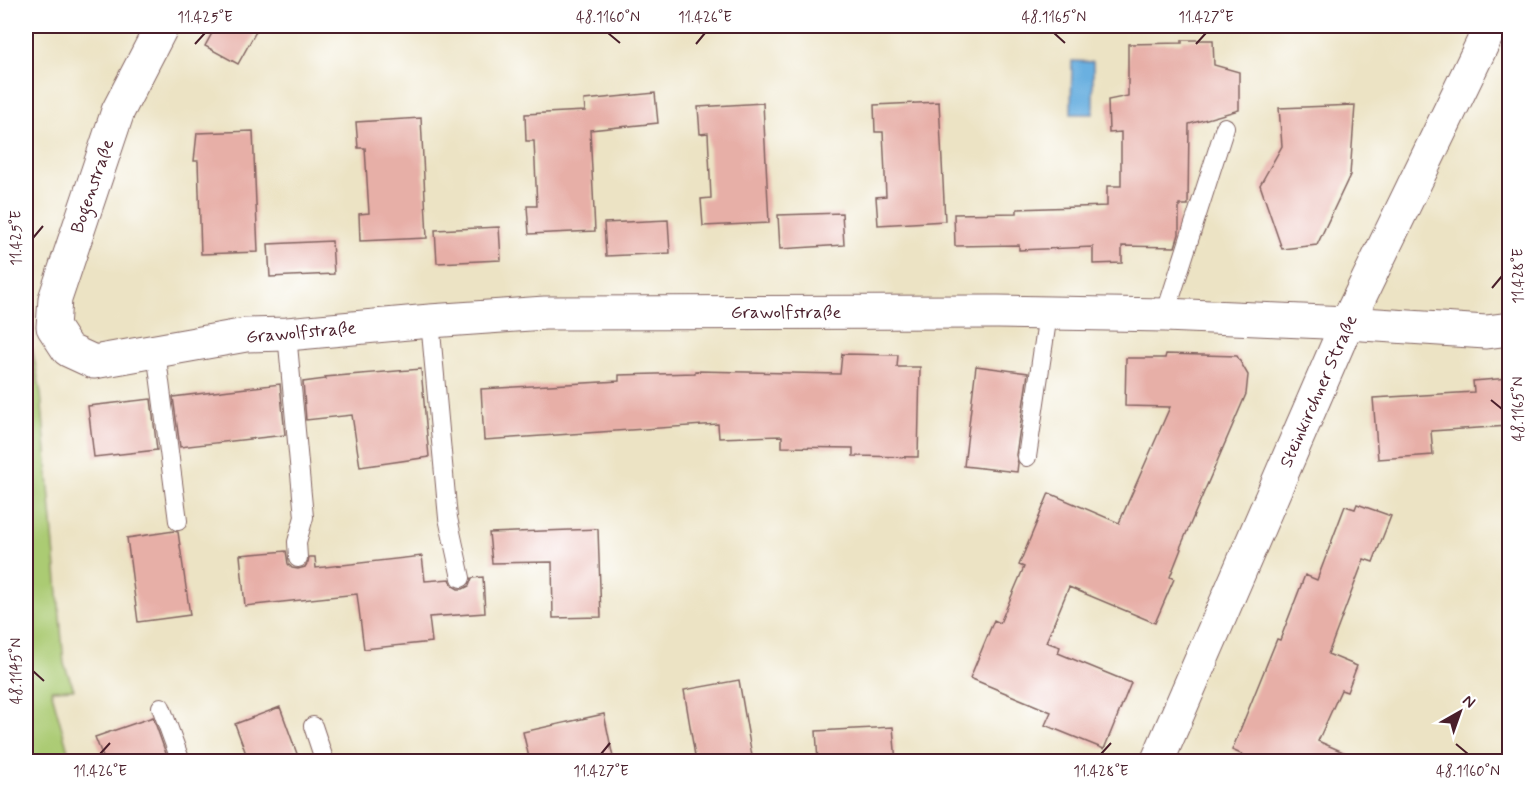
<svg xmlns="http://www.w3.org/2000/svg" width="1535" height="787" font-family="Mynerve,sans-serif">
  <rect width="100%" height="100%" fill="#fff"/>
  <filter id="ink" filterUnits="userSpaceOnUse"><feTurbulence type="fractalNoise" baseFrequency=".0167" numOctaves="2"/><feDisplacementMap in="SourceGraphic" scale="12" xChannelSelector="R" yChannelSelector="G"/><feConvolveMatrix kernelMatrix="1 2 1 2 8 2 1 2 1" color-interpolation-filters="sRGB"/></filter>
  <filter id="wash" filterUnits="userSpaceOnUse"><feTurbulence type="fractalNoise" baseFrequency=".008" numOctaves="4" result="noise"/><feDisplacementMap in="SourceGraphic" scale="24" xChannelSelector="R" yChannelSelector="G"/><feGaussianBlur stdDeviation="1.35" result="paint"/><feColorMatrix in="noise" values="0 0 0 0 0 0 0 0 0 0 0 0 0 0 0 0 0 1.4 0 .05"/><feComposite in="paint" operator="in"/></filter>
  <g filter="url(#wash)">
    <rect width="100%" height="100%" fill="#ece3c4"/>
    <path fill="#abcb73" stroke="#7a754f" stroke-width="1.5" d="M 32,349 L 41,393 L 64,664 L 74,689 L 51,690 L 71,761 L 30,761 L 26,750 L 26,351 Z"/>
    <path fill="#6ab0e0" stroke="#5a6886" stroke-width="1.5" d="M 1072,61 L 1093,62 L 1093,114 L 1071,114 Z"/>
    <g id="blocks">
      <path fill="#e7afa7" d="M 216,26 L 259,26 L 238,64 L 205,46 Z
        M 1182,40 L 1213,40 L 1214,65 L 1239,72 L 1239,110 L 1189,124 L 1188,205 L 1179,205 L 1179,234 L 1175,247 L 1122,246 L 1122,263 L 1093,264 L 1093,247 L 1019,250 L 1019,245 L 955,246 L 954,214 L 1017,213 L 1017,209 L 1107,206 L 1107,186 L 1121,186 L 1121,132 L 1109,133 L 1108,100 L 1128,96 L 1128,44 L 1182,43 Z
        M 655,93 L 658,123 L 590,130 L 595,231 L 529,234 L 527,206 L 537,206 L 534,141 L 526,141 L 525,114 L 585,111 L 584,100 Z
        M 939,102 L 945,221 L 878,225 L 876,197 L 886,196 L 883,132 L 875,132 L 874,105 Z
        M 763,103 L 769,223 L 703,226 L 701,199 L 711,198 L 708,133 L 700,134 L 698,107 Z
        M 1355,105 L 1350,175 L 1317,245 L 1282,249 L 1260,185 L 1282,146 L 1279,108 Z
        M 421,118 L 427,238 L 360,241 L 359,214 L 369,213 L 365,148 L 358,148 L 356,122 Z
        M 253,131 L 258,252 L 201,254 L 198,161 L 194,161 L 197,133 Z
        M 842,213 L 844,245 L 780,249 L 778,215 Z
        M 668,220 L 670,253 L 606,256 L 604,223 Z
        M 499,227 L 501,260 L 437,263 L 435,230 Z
        M 332,241 L 334,274 L 270,277 L 268,244 Z
        M 842,354 L 898,355 L 897,367 L 920,367 L 918,457 L 853,456 L 853,448 L 782,447 L 782,436 L 719,438 L 718,424 L 484,440 L 481,389 L 619,381 L 619,375 L 695,373 L 695,371 L 840,374 Z
        M 1166,354 L 1237,356 L 1248,375 L 1246,394 L 1180,548 L 1181,549 L 1170,577 L 1174,579 L 1155,623 L 1069,587 L 1046,642 L 1060,647 L 1058,653 L 1131,683 L 1104,749 L 1045,725 L 1051,712 L 970,678 L 994,620 L 1000,623 L 1024,567 L 1019,565 L 1049,493 L 1119,523 L 1170,407 L 1125,406 L 1126,358 L 1165,358 Z
        M 976,366 L 1028,373 L 1016,455 L 1018,463 L 1017,472 L 964,466 Z
        M 421,369 L 429,457 L 360,467 L 352,415 L 306,420 L 303,382 L 326,379 L 325,377 Z
        M 1509,378 L 1509,426 L 1431,431 L 1433,455 L 1378,459 L 1373,398 L 1474,392 L 1473,381 Z
        M 280,384 L 285,435 L 180,447 L 173,397 Z
        M 151,399 L 157,450 L 94,457 L 88,406 Z
        M 1357,504 L 1391,516 L 1373,562 L 1364,559 L 1328,654 L 1357,666 L 1347,692 L 1341,690 L 1318,741 L 1366,762 L 1259,762 L 1232,750 L 1277,639 L 1280,640 L 1305,575 L 1317,580 L 1345,506 L 1355,509 Z
        M 598,529 L 601,617 L 553,618 L 552,562 L 492,563 L 489,533 Z
        M 174,531 L 178,532 L 190,615 L 138,622 L 127,538 Z
        M 286,551 L 288,564 L 292,568 L 298,569 L 305,567 L 308,562 L 309,557 L 315,557 L 316,568 L 422,556 L 425,581 L 450,579 L 453,586 L 458,589 L 463,589 L 469,586 L 472,578 L 483,577 L 485,613 L 429,617 L 432,642 L 364,649 L 357,594 L 245,606 L 240,555 Z
        M 739,680 L 753,762 L 696,762 L 684,690 Z
        M 280,707 L 300,762 L 249,762 L 235,724 Z
        M 604,714 L 614,762 L 530,762 L 523,732 Z
        M 153,717 L 169,762 L 105,762 L 95,737 Z
        M 893,727 L 896,762 L 818,762 L 816,731 Z"/>
    </g>
  </g>
  <g filter="url(#ink)">
    <use href="#blocks" fill-opacity="0" stroke="#836461" stroke-width="1.5"/>
    <g fill="none" stroke-linecap="round" stroke-linejoin="round">
      <g stroke="#836461" stroke-width="20">
        <path id="service" d="M 1165,315 L 1225,127
          M 430,321 L 448,518 L 461,578
          M 287,334 L 304,517 L 297,542 L 298,558
          M 156,351 L 178,521
          M 1027,457 L 1048,314
          M 161,707 L 181,762
          M 313,726 L 325,762"/>
      </g>
      <g stroke="#836461" stroke-width="35">
        <path id="minor" d="M 162,26 L 118,111 L 55,299 L 53,327 L 68,350 L 94,362 L 246,335 L 287,334 L 430,321 L 545,313 L 998,312 L 1165,315 L 1347,323 L 1486,332 L 1510,329"/>
      </g>
      <g stroke="#836461" stroke-width="35">
        <path id="tertiary" d="M 1157,762 L 1347,323 L 1491,26"/>
      </g>
      <use href="#service" stroke="#fff" stroke-width="18"/>
      <use href="#minor" stroke="#fff" stroke-width="33"/>
      <use href="#tertiary" stroke="#fff" stroke-width="33"/>
    </g>
  </g>
  <path fill="none" stroke="#4a1f2b" stroke-width="2" d="M 608,33 L 620,43M 1054,33 L 1065,43M 195,44 L 205,33M 696,44 L 705,33M 1196,44 L 1206,33M 33,238 L 43,226M 1492,288 L 1502,276M 1491,400 L 1502,409M 33,671 L 44,681M 1456,744 L 1468,754M 100,754 L 110,743M 601,754 L 610,743M 1101,754 L 1111,743"/>
  <g text-anchor="middle" stroke-width="5" stroke-linejoin="round" paint-order="stroke">
    <g font-size="18" fill="#4a1f2b" stroke="#fff">
      <text transform="translate(92 186) rotate(-71)" y="6">Bogenstraße</text>
      <text x="786" y="318">Grawolfstraße</text>
      <text transform="translate(301 332) rotate(-5)" y="6">Grawolfstraße</text>
      <text transform="translate(1318 391) rotate(-66)" y="6">Steinkirchner Straße</text>
    </g>
  </g>
  <rect width="1535" height="787" fill="none" stroke="#fff" stroke-width="66"/>
  <g transform="translate(1460 712) rotate(40)" stroke="#ffffff" stroke-width="4.5" paint-order="stroke">
  <path d="M0-4.5L10 22L0 15L-10 22Z" fill="#4a1f2b"/>
  <text y="-9" font-size="16" font-weight="bold" text-anchor="middle" fill="#4a1f2b">N</text>
  </g>
  <rect x="33" y="33" width="1469" height="721" fill="none" stroke="#4a1f2b" stroke-width="2"/>
  <g font-size="15" text-anchor="middle" fill="#4a1f2b">
    <text x="205" y="22">11.425°E</text>
    <text x="608" y="22">48.1160°N</text>
    <text x="705" y="22">11.426°E</text>
    <text x="1054" y="22">48.1165°N</text>
    <text x="1206" y="22">11.427°E</text>
    <text transform="translate(16 238) rotate(-90)" y="5">11.425°E</text>
    <text transform="translate(1518 276) rotate(-90)" y="5">11.428°E</text>
    <text transform="translate(1518 409) rotate(-90)" y="5">48.1165°N</text>
    <text transform="translate(16 671) rotate(-90)" y="5">48.1145°N</text>
    <text x="100" y="776">11.426°E</text>
    <text x="601" y="776">11.427°E</text>
    <text x="1101" y="776">11.428°E</text>
    <text x="1468" y="776">48.1160°N</text>
  </g>
</svg>
